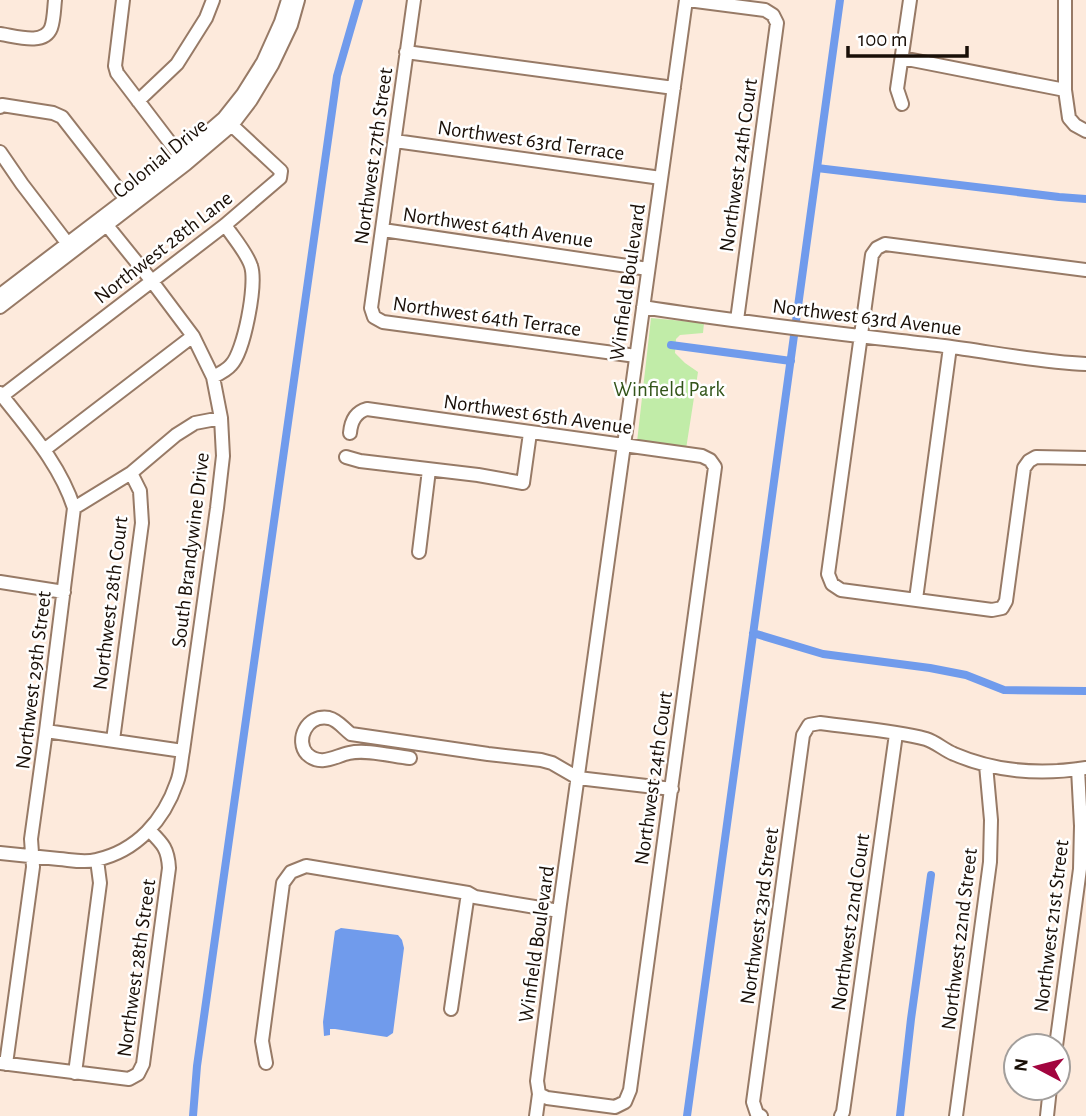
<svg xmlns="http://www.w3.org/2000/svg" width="1086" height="1116" font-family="'Alegreya Sans',sans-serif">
  <rect width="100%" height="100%" fill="#fdeadc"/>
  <path fill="#c1eca8" d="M 651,318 L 704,323 L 703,333 L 680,335 L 676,339 L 675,353 L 685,363 L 698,372 L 686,449 L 637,442 Z"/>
  <path fill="#709bec" d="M 341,928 L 398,935 L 402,940 L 404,948 L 393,1033 L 387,1037 L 335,1029 L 330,1029 L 330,1035 L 324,1036 L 323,1022 L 335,931 Z"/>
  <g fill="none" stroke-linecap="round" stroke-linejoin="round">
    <path stroke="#709bec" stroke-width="8" d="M 817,168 L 1059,197 L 1086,199
      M 671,345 L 791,361
      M 753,633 L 823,654 L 930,668 L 966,675 L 1004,690 L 1086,691
      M 193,1116 L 197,1066 L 337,76 L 359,0
      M 687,1116 L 840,0
      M 900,1116 L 911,1019 L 931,875"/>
    <g stroke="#977a66" stroke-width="16">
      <path id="minor" d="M 123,0 L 115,66 L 117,73 L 184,161
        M 414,0 L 371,308 L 374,317 L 383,322 L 636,356
        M 688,0 L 765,10 L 773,15 L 777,23 L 737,320
        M 1065,0 L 1065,90 L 1069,118 L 1075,125 L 1086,131
        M 0,34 C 15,36 44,46 51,28 C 54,20 54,9 55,0
        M 406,52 L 674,88
        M 902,58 L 1065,90
        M 138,101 L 177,64 L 206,18 L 213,0
        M 902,104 L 897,89 L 910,0
        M 0,107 L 2,105 L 53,113 L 62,117 L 129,203
        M 395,141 L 661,178
        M 0,152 L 22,184 L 71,248
        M 383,230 L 648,269
        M 1086,270 L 885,244 L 877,248 L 872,255 L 828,574 L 832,584 L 841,590 L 992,610 L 1002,608 L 1006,601 L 1024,468 L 1029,461 L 1036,457 L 1086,458
        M 0,295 L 126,199 L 180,156 L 224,118 L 243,94 L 263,62 L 281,22 L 288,0
        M 0,307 L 186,164 L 232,125 L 251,100 L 272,65 L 291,25 L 298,0
        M 643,307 C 743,323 843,334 944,346 C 991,352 1038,362 1086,364
        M 213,377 C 219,374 227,370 231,365 C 244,352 257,284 251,266 C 247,253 233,237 225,225
        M 0,393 C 28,429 60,464 74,508 L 46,731 L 31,839 L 33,867 L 6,1064
        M 2,396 L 225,225 L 280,178 L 281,171 L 224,118
        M 350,433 C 351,421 356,412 367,409 L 702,456 L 710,460 L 715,467 L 630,1090 L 625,1102 L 615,1107 L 547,1098 L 539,1094
        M 44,450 L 193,336
        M 346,457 L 360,461 L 478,475 L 523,483 L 530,433
        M 74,508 L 131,473 L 176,435 L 195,423 L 221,418
        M 419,552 L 429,470
        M 0,582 L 64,592
        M 916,599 L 950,347
        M 46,731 L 183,751
        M 113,740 L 142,523 L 140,491 L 131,473
        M 410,758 C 392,756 366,749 349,753 C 335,756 321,767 307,754 C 295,741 306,714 329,718 C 338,720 344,729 351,734 L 488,754 L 541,760 L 552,763 L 578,778 L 672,789
        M 0,853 C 20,855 39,857 59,859 C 71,860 84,863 96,860 C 137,851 164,820 177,782 C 181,772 181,761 183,751 L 217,508 L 223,456 L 221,418 L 213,377 L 193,336 L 151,280 L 101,218
        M 451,1009 L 468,893
        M 1056,1046 L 1080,869 L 1081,826 L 1078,769
        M 0,1063 L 129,1079 L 138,1074 L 143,1064 L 169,868 C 168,849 163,844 150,831
        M 266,1063 L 262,1041 L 283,883 L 291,872 L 306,866 L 468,893 L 475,897 L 559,911
        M 75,1073 L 100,883 L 97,860
        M 536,1116 L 539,1094 L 537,1081 L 560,904 L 686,0
        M 761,1116 L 757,1114 L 753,1102 L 803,735 L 809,725 L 820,723 C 855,728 892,730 926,739 C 936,742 944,750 954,754 C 996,772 1042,775 1086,768
        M 841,1116 L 843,1112 L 896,734
        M 956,1116 L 990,862 L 991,820 L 986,765
        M 1047,1116 L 1050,1088"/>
    </g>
    <use href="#minor" stroke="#fff" stroke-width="12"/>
  </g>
  <g text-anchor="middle" stroke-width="5" stroke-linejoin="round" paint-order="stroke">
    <g font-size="21" fill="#190f07" stroke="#fff">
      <text transform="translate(531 140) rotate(8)" y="7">Northwest 63rd Terrace</text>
      <text transform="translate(373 156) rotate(-82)" y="7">Northwest 27th Street</text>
      <text transform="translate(160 158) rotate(-39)" y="7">Colonial Drive</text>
      <text transform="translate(738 165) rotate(-82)" y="7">Northwest 24th Court</text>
      <text transform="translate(498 227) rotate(8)" y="7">Northwest 64th Avenue</text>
      <text transform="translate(163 247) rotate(-38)" y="7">Northwest 28th Lane</text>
      <text transform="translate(627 282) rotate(-82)" y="7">Winfield Boulevard</text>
      <text transform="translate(487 316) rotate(8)" y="7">Northwest 64th Terrace</text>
      <text transform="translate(867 317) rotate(7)" y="7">Northwest 63rd Avenue</text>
      <text transform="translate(538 414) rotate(8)" y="7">Northwest 65th Avenue</text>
      <text transform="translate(190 550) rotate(-83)" y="7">South Brandywine Drive</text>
      <text transform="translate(110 603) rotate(-83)" y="7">Northwest 28th Court</text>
      <text transform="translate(33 680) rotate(-83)" y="7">Northwest 29th Street</text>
      <text transform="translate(653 778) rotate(-82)" y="7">Northwest 24th Court</text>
      <text transform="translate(759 916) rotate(-82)" y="7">Northwest 23rd Street</text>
      <text transform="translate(850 922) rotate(-82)" y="7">Northwest 22nd Court</text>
      <text transform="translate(1051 926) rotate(-83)" y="7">Northwest 21st Street</text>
      <text transform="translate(959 939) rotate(-83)" y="7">Northwest 22nd Street</text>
      <text transform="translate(536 944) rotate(-82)" y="7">Winfield Boulevard</text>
      <text transform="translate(136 968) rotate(-82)" y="7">Northwest 28th Street</text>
    </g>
    <g font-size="21" fill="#325419" stroke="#fff">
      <text x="669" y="396">Winfield Park</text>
    </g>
  </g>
  <g transform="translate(1037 1067) rotate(277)"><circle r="33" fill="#ffffff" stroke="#a39f9c" stroke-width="2"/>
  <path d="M0-5L12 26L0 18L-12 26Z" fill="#a2053f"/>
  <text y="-10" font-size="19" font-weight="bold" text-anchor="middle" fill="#190f07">N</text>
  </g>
  <path d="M848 46v10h119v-10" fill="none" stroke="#190f07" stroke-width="3.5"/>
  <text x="858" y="46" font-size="21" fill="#190f07" stroke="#ffffff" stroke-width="5" paint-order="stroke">100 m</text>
</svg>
